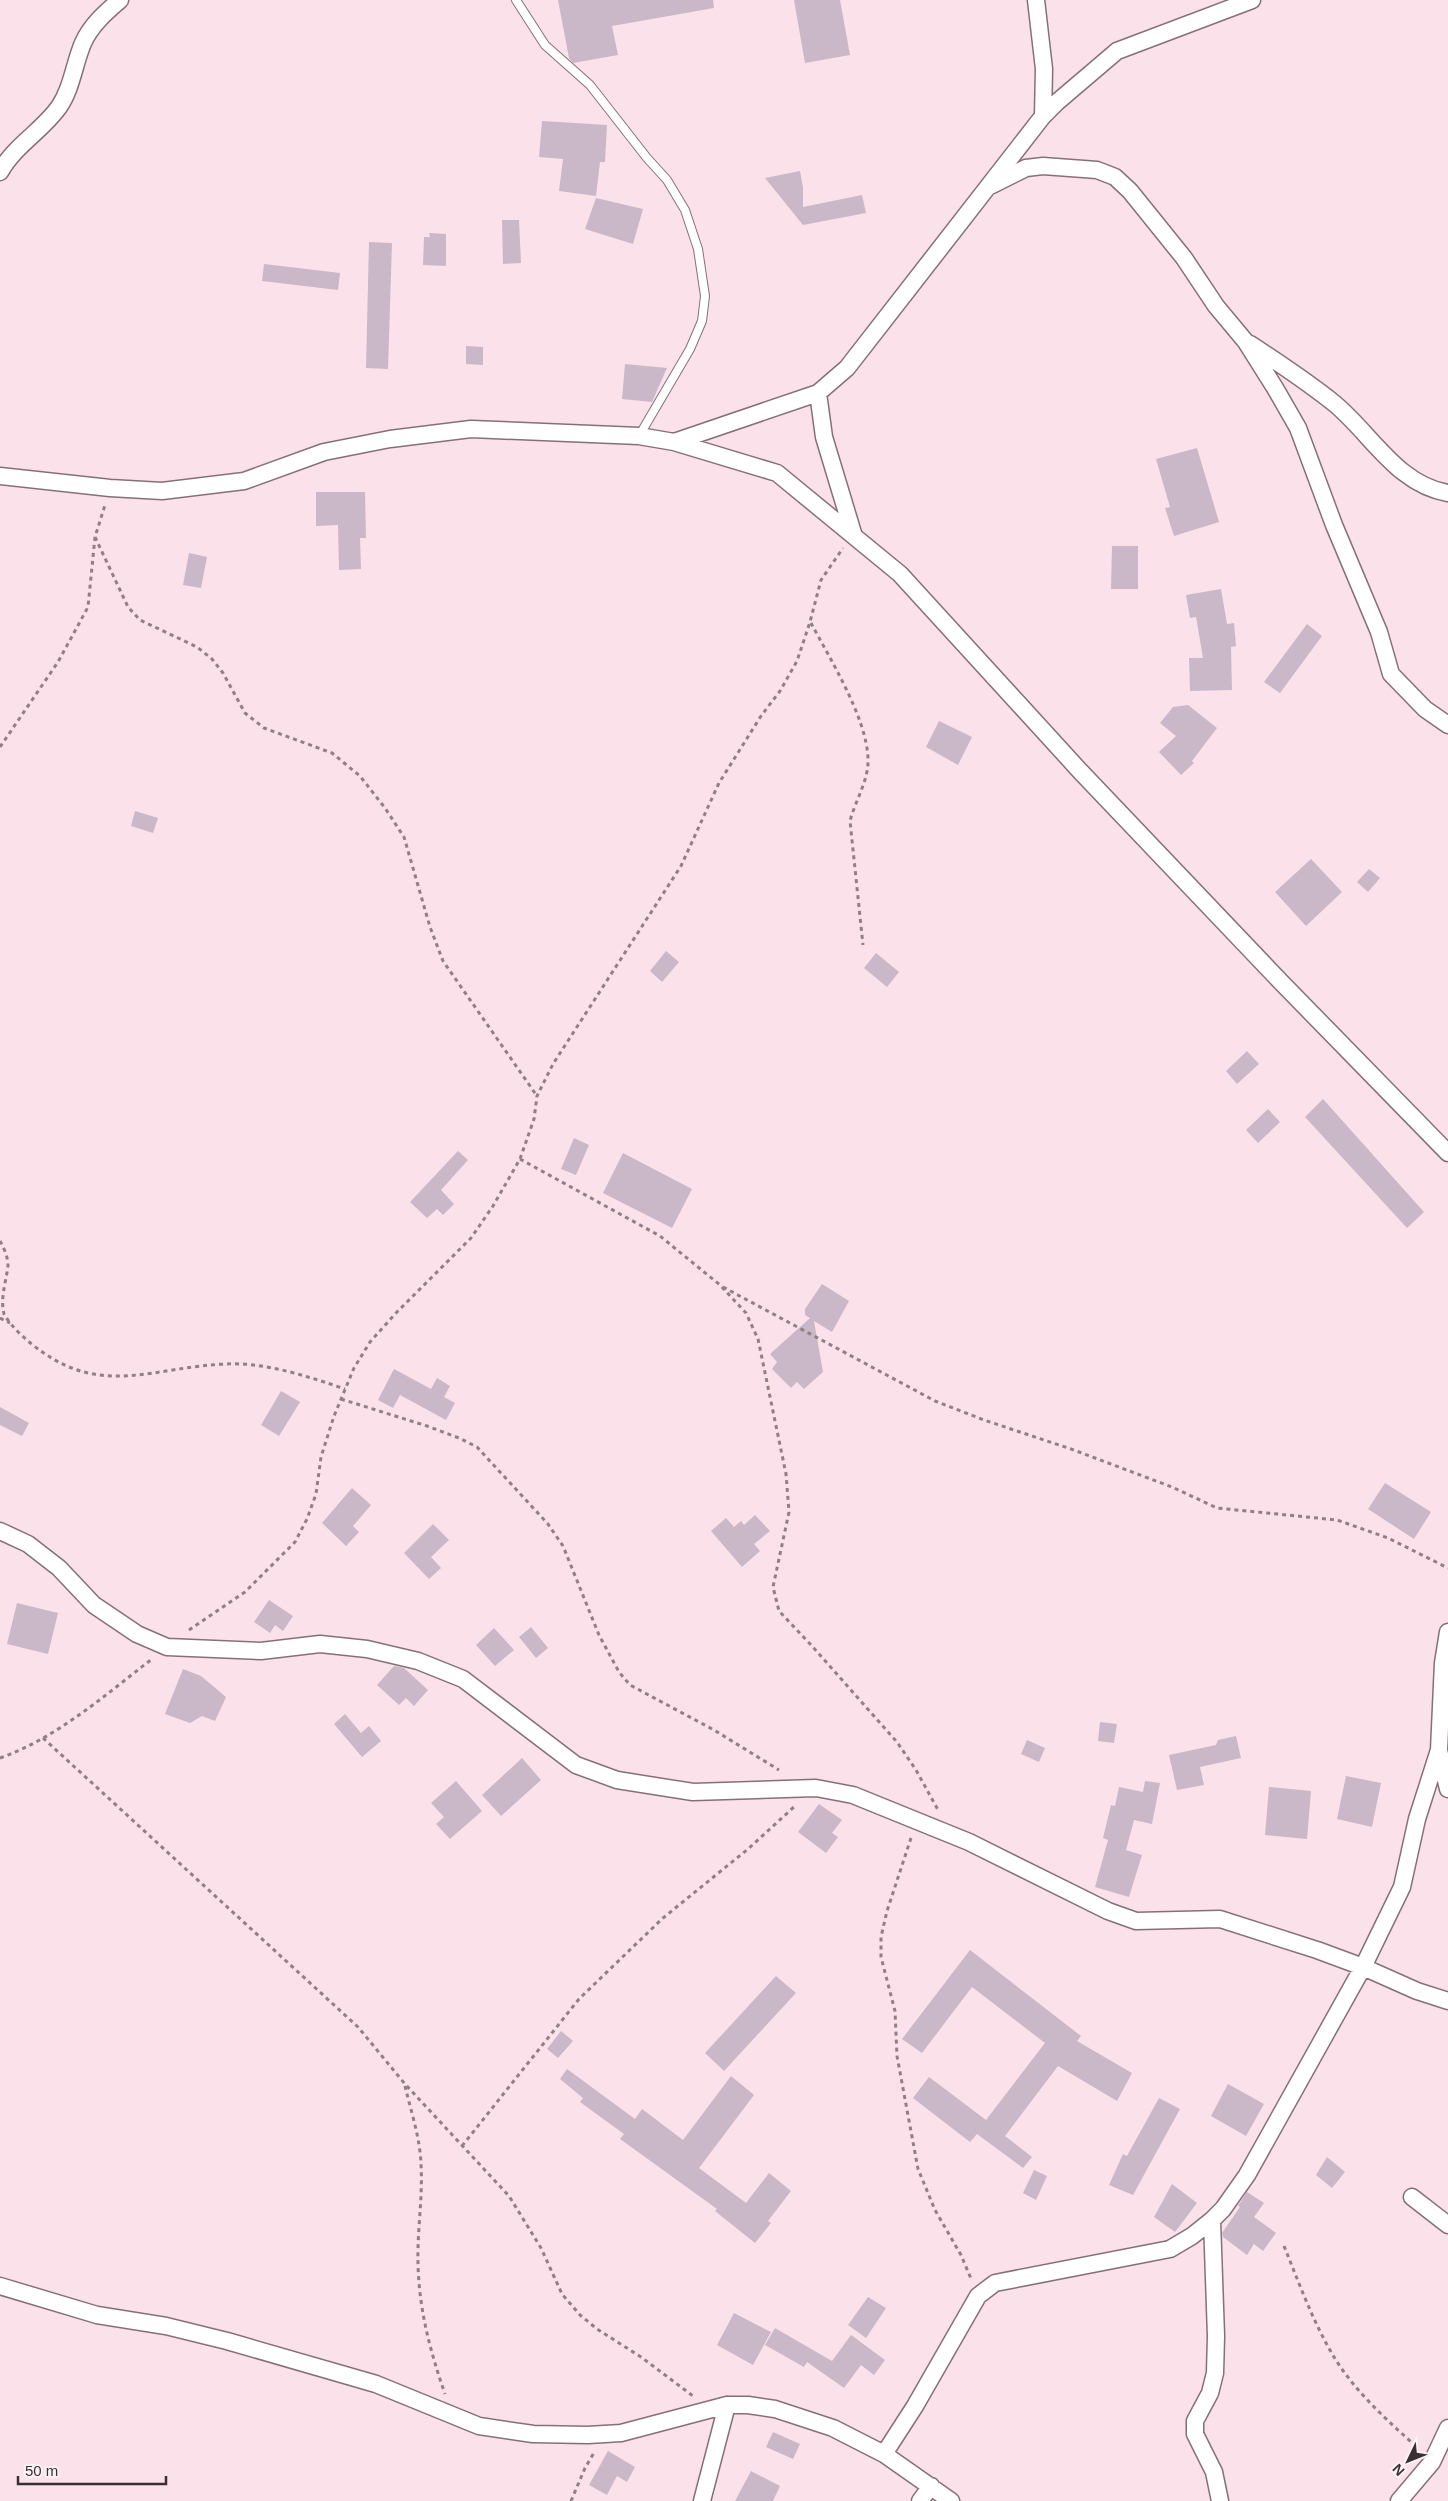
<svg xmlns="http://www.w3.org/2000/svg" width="1448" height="2501" font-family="Arial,sans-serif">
  <rect width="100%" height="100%" fill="#fbe1e9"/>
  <path fill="#cab8c8" d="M 558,0 L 713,0 L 714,8 L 612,26 L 618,55 L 573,63 L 569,58 Z
    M 794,0 L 840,0 L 850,55 L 805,63 Z
    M 542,121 L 607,125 L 605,162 L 600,162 L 596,196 L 559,191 L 563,159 L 539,157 Z
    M 800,171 L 803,188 L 803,207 L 862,195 L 866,213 L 803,225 L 765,178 Z
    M 596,198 L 643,209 L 633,244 L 585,229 Z
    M 502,220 L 519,220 L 521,263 L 503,264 Z
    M 429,233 L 446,234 L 446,266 L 423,265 L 424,237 L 430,237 Z
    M 369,242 L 392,243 L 388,369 L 366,368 Z
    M 264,264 L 340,273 L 338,290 L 262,281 Z
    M 466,346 L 483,347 L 483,365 L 466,364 Z
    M 625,364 L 667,368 L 652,402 L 622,399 Z
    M 1197,448 L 1219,522 L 1174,536 L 1165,508 L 1170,507 L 1156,459 Z
    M 316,492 L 365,492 L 366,538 L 360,538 L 361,569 L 339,570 L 338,525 L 316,526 Z
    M 1112,546 L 1138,546 L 1138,589 L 1111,589 Z
    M 189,553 L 207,557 L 201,588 L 183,585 Z
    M 1221,589 L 1227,624 L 1234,623 L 1236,646 L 1231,647 L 1232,690 L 1190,691 L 1189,658 L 1203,658 L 1196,617 L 1190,618 L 1186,595 Z
    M 1307,624 L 1322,636 L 1280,693 L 1264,682 Z
    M 1188,705 L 1217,728 L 1192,761 L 1194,763 L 1181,775 L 1159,752 L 1176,736 L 1160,723 L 1173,707 Z
    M 939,721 L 972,737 L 958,765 L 926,747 Z
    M 135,811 L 158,818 L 153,833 L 131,826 Z
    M 1311,859 L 1342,892 L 1306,926 L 1275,892 Z
    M 1369,869 L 1380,878 L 1368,892 L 1357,882 Z
    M 666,951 L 679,962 L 662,982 L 650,971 Z
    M 876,953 L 899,972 L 887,987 L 864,968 Z
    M 1247,1051 L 1259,1064 L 1237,1084 L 1226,1071 Z
    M 1323,1099 L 1424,1212 L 1407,1228 L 1305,1117 Z
    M 1268,1109 L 1280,1122 L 1258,1143 L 1246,1130 Z
    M 574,1138 L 589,1145 L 576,1175 L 561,1169 Z
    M 458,1151 L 468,1160 L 441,1190 L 454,1204 L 443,1215 L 437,1209 L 427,1218 L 410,1202 Z
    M 623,1153 L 692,1189 L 672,1228 L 603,1193 Z
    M 822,1284 L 849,1301 L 832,1332 L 814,1321 L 823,1372 L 804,1389 L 797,1382 L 791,1388 L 772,1369 L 777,1362 L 770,1354 L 810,1318 L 805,1315 L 805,1309 Z
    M 394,1369 L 431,1389 L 437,1378 L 450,1386 L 444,1397 L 455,1403 L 446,1420 L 400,1395 L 393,1408 L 378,1400 Z
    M 281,1391 L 300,1402 L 279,1436 L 261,1425 Z
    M 0,1407 L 29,1423 L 22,1436 L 0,1425 Z
    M 1385,1483 L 1431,1512 L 1414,1539 L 1368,1509 Z
    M 352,1488 L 371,1505 L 353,1526 L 359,1532 L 346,1546 L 322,1523 Z
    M 755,1515 L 770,1531 L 754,1544 L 760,1551 L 742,1567 L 711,1531 L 726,1518 L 734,1527 L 741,1521 L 744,1525 Z
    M 433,1524 L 449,1540 L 431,1557 L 441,1568 L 429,1579 L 404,1553 Z
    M 269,1600 L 293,1616 L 283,1631 L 275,1625 L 270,1633 L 254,1622 Z
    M 17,1603 L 58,1613 L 48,1654 L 7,1644 Z
    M 531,1627 L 548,1648 L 536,1658 L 519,1637 Z
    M 494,1628 L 514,1650 L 495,1666 L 476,1645 Z
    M 394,1666 L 404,1668 L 428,1690 L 414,1706 L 406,1698 L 399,1705 L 377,1685 Z
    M 183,1669 L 201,1676 L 226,1697 L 215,1721 L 202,1716 L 190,1723 L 165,1714 Z
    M 345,1714 L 361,1733 L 369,1726 L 381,1741 L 362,1757 L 334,1724 Z
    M 1100,1722 L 1117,1724 L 1114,1743 L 1098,1741 Z
    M 1236,1736 L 1241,1758 L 1200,1767 L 1204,1785 L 1177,1790 L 1169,1755 L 1216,1745 L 1218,1740 Z
    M 1027,1740 L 1045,1748 L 1039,1762 L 1021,1754 Z
    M 522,1758 L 541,1780 L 501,1816 L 482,1795 Z
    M 1346,1776 L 1381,1783 L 1372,1827 L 1337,1819 Z
    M 456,1781 L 482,1811 L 450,1839 L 436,1824 L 444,1817 L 431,1803 Z
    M 1145,1781 L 1160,1783 L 1152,1824 L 1134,1820 L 1126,1850 L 1142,1855 L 1129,1897 L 1095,1887 L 1108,1840 L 1103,1838 L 1111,1805 L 1115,1806 L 1119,1787 L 1143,1792 Z
    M 1269,1787 L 1311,1791 L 1307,1839 L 1265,1835 Z
    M 819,1804 L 842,1820 L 832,1833 L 838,1837 L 826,1853 L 798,1832 Z
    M 970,1950 L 1081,2036 L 1077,2041 L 1132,2073 L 1117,2101 L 1058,2066 L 1005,2136 L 1032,2157 L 1023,2168 L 977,2134 L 970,2142 L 913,2098 L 929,2077 L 986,2120 L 1045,2043 L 972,1987 L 922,2053 L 902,2039 Z
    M 776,1976 L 796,1993 L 724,2071 L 705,2053 Z
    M 561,2031 L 573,2041 L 558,2058 L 547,2049 Z
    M 567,2069 L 635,2119 L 642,2109 L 683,2140 L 731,2076 L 754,2095 L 699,2168 L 746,2203 L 769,2173 L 791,2191 L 768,2221 L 771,2223 L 755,2243 L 715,2211 L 717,2209 L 620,2139 L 624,2134 L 580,2102 L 583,2098 L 560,2079 Z
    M 1228,2084 L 1264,2104 L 1246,2136 L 1211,2116 Z
    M 1159,2098 L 1180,2109 L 1133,2195 L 1109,2185 L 1123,2154 L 1127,2156 Z
    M 1327,2157 L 1345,2172 L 1332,2188 L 1316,2175 Z
    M 1034,2170 L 1047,2176 L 1036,2200 L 1023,2193 Z
    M 1172,2184 L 1197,2203 L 1175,2232 L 1154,2217 Z
    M 1247,2192 L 1264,2203 L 1254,2217 L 1276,2233 L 1263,2251 L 1254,2244 L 1247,2255 L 1223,2237 L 1222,2233 L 1240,2207 L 1238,2206 Z
    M 868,2297 L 886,2308 L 866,2338 L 848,2325 Z
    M 734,2313 L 771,2332 L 753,2365 L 717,2345 Z
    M 775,2328 L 832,2361 L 851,2335 L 885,2360 L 874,2375 L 861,2365 L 844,2388 L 807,2362 L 804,2367 L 765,2345 Z
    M 773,2432 L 800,2444 L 793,2459 L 766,2447 Z
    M 608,2451 L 635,2467 L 627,2482 L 617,2476 L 607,2495 L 589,2485 Z
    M 751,2471 L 780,2486 L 773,2501 L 735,2501 Z"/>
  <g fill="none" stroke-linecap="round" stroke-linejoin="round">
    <g stroke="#867077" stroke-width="10">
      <path id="service" d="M 516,0 L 545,45 L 590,85 L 647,158 L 667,180 L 685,210 L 698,249 L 705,296 L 702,321 L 690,349 L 639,436"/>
    </g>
    <g stroke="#867077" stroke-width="19">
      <path id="minor" d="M 1043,116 L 1056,103 L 1117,51 L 1252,0
        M 0,172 C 14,146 42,131 59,107 C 72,88 74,64 83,43 C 91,25 106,12 120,0
        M 992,185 L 1026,168 L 1043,166 L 1097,170 L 1115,177 L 1130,191 L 1184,258 L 1216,306 L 1246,342 L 1275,388 L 1298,428 L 1334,525 L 1379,632 L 1391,674 L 1425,709 L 1448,725
        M 1250,344 C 1279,363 1308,382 1335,404 C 1372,435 1398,485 1448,493
        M 818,393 L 824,437 L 853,533
        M 674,442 L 818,393 L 847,368 L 1043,116 L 1044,69 L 1036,0
        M 0,476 L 110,488 L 162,491 L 244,481 L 324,452 L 390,439 L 471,429 L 639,436 L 674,442 L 777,473 L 900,574 L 1080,771 L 1280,981 L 1448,1153
        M 0,1531 L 28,1544 L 59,1568 L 94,1605 L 137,1634 L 167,1647 L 261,1651 L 320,1644 L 367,1649 L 418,1661 L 463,1679 L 576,1765 L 617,1780 L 693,1792 L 816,1788 L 853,1795 L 969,1842 L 1108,1911 L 1136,1921 L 1220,1919 L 1317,1950 L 1363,1967 L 1417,1991 L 1448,2001
        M 1439,1750 L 1448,1789
        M 1412,2197 L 1448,2225
        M 1212,2220 L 1216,2336 L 1215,2373 L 1210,2393 L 1195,2421 L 1195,2434 L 1214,2472 L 1220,2501
        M 0,2286 L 97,2315 L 166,2326 L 227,2341 L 376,2384 L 479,2426 L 533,2434 L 588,2435 L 621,2433 L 727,2405 L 748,2405 L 775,2409 L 833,2428 L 884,2454 L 951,2501
        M 884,2454 L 915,2406 L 978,2296 L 995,2283 L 1170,2249 L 1192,2236 L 1212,2220 L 1223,2209 L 1247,2175 L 1363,1967 L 1402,1887 L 1417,1819 L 1439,1750 L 1443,1663 L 1448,1632
        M 702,2501 L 727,2405
        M 920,2501 L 931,2486
        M 1399,2501 L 1432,2462 L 1448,2428"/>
    </g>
    <path stroke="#908085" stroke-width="3" stroke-dasharray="4 4" stroke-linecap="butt" d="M 95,537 L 128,607 L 140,620 L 197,647 L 212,659 L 223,673 L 245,713 L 264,728 L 332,753 L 360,776 L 385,808 L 404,837 L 430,927 L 443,961 L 537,1096
      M 811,623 C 830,659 867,718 868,759 C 869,780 855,801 850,821 L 863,945
      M 0,747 L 58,662 L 88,607 L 95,537 L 105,505
      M 520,1159 L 660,1236 L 720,1285 L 746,1313 L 758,1339 L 786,1474 L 789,1512 L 773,1587 L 779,1611 L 812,1646 L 897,1742 L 916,1770 L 938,1810
      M 0,1241 C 4,1248 8,1257 8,1266 C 6,1282 0,1298 4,1314 C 12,1328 28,1342 41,1351 C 104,1397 157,1366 227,1364 C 265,1362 310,1377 345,1389
      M 723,1287 L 935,1401 L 984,1420 L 1071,1449 L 1172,1487 L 1217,1508 L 1337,1520 L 1388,1538 L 1448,1568
      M 0,1318 L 10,1323
      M 341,1399 L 427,1426 L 459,1438 L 477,1447 L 548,1524 L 563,1546 L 599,1635 L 619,1672 L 630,1685 L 714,1730 L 779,1770
      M 189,1630 L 245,1592 L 295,1542 L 307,1519 L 316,1494 L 321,1457 L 334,1416 L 354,1368 L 370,1342 L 395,1314 L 471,1238 L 493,1206 L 520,1159 L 534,1119 L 537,1096 L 553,1064 L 681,866 L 719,783 L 761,716 L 780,691 L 797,661 L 810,622 L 821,580 L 843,548
      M 43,1738 L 358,2027 L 405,2084 L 509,2196 L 541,2248 L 562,2294 L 580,2315 L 597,2329 L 641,2357 L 693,2396
      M 0,1758 C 57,1738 105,1695 152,1659
      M 911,1838 L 887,1911 L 881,1937 L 881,1957 L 895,2011 L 897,2056 L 918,2169 L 935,2210 L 961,2255 L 972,2281
      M 405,2086 C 411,2111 420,2138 421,2164 C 423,2198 417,2231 418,2264 C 419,2309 430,2351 445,2394
      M 462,2146 L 579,1999 L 663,1918 L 748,1849 L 795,1806
      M 1284,2246 C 1299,2283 1313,2322 1334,2357 C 1356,2393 1389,2422 1419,2449
      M 571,2501 L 585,2468 L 595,2451"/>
    <use href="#service" stroke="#fff" stroke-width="8"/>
    <use href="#minor" stroke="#fff" stroke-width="16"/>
  </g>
  <g transform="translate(1408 2461) rotate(227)" stroke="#fdf3f6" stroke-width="4" paint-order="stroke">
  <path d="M0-4L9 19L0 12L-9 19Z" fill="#393033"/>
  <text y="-8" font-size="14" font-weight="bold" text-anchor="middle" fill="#393033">N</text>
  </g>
  <path d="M18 2476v8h148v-8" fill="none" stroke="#393033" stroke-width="2.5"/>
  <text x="25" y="2476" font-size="15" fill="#393033" stroke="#fdf3f6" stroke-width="4" paint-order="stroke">50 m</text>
</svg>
